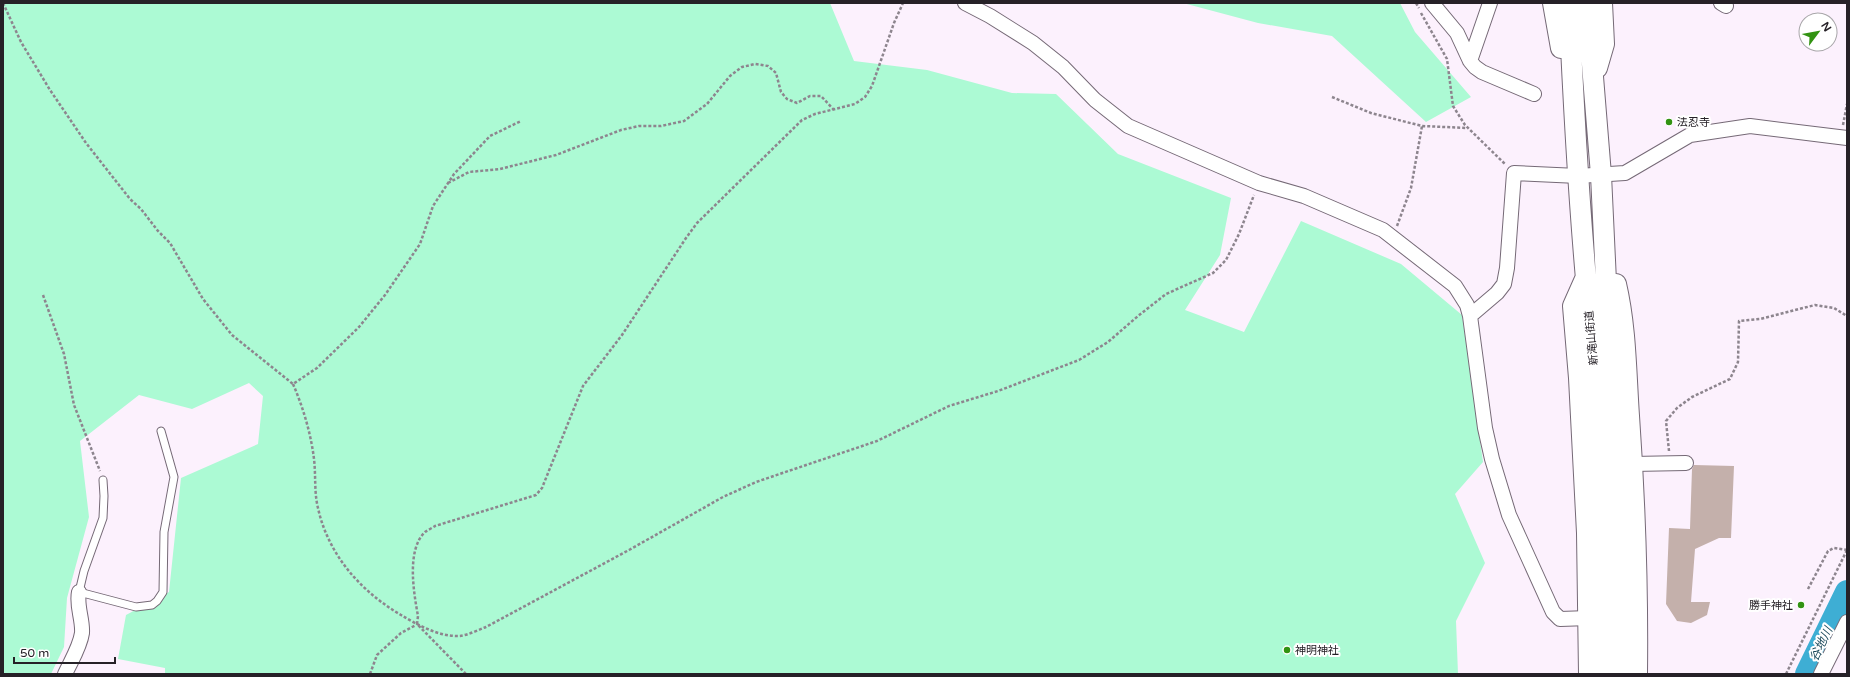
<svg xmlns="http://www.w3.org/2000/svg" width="1850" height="677" font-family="'Varela Round','Noto Sans JP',sans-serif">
  <rect width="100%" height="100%" fill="#fcf1fd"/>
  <path fill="#acfad4" d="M 3,3 L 830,3 L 854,61 L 927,70 L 1012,93 L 1056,94 L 1118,154 L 1231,198 L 1220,255 L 1185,310 L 1244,332 L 1301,221 L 1401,264 L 1462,315 L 1483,462 L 1455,494 L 1485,563 L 1456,621 L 1458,674 L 165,674 L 165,668 L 118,659 L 126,615 L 169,592 L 181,478 L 258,444 L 263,396 L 249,383 L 192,409 L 139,395 L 80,441 L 89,517 L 67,598 L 64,647 L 51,674 L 3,674 Z
    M 1183,3 L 1400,3 L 1415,32 L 1471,97 L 1426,122 L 1332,36 L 1258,23 Z"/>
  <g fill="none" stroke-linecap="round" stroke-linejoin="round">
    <path stroke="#3eaed4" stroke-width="24" d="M 1807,674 L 1847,592"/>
  </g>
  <path fill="#c4b0ab" d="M 1694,465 L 1734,466 L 1731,538 L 1719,538 L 1695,549 L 1691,602 L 1710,602 L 1707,615 L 1691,623 L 1677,621 L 1666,604 L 1669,528 L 1690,529 L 1692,469 Z"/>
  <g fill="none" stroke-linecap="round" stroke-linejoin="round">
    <g stroke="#756976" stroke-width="9">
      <path id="service" d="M 103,480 L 104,496 L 103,518 L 84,571 L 79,592 L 136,607 L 152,605 L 157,601 L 163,592 L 164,532 L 174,477 L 161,431"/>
    </g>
    <g stroke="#756976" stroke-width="16">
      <path id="minor" d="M 965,3 L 990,16 L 1033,43 L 1063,67 L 1095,100 L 1128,126 L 1259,183 L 1304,196 L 1383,230 L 1455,286 L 1467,305 L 1470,316 L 1485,428 L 1492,459 L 1509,515 L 1553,612 L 1560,619 L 1589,618
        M 1432,3 L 1457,33 L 1470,61
        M 1490,3 L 1470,61 L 1475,67 L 1482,72 L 1534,94
        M 1721,3 L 1726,6
        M 1470,316 L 1497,293 L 1504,284 L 1507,268 L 1514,173 L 1578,176 L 1625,173 L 1690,135 L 1750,126 L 1847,138
        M 1632,464 L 1686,463
        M 65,674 C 71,661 80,647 82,633 C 83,619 76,606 79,592
        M 1821,674 L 1847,622"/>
    </g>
    <g stroke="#756976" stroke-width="22">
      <path id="secondary" d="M 1553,3 L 1561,48
        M 1569,3 C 1573,95 1578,188 1586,279 C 1597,411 1610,542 1604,674
        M 1587,3 L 1601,175 L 1611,388 L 1618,478 L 1623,613 L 1623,674
        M 1597,68 L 1604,44 L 1602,3
        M 1585,279 L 1573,306 L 1579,378 L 1587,533 L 1589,674
        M 1616,284 C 1626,327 1626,372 1629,416 C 1635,502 1638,588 1637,674"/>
    </g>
    <path stroke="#8d858e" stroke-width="2.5" stroke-dasharray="3 2" stroke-linecap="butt" d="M 3,3 L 21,42 L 50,90 L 86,143 L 130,199 L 141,209 L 158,231 L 170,243 L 203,299 L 232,335 L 293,384 L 317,368 L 359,327 L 385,295 L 420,244 L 433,206 L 454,174 L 490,136 L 521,121
      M 1416,3 L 1419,8
      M 1421,13 L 1447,59 L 1453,106 L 1465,125 L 1505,164
      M 1332,97 L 1371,113 L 1422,126 L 1468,128
      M 1843,125 L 1847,104
      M 448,183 L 469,172 L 500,169 L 556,155 L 621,130 L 639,126 L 661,126 L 684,121 L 707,104 L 730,76 L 742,67 L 755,64 L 768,66 L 776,73 L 781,92 L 787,99 L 797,103 L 810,96 L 821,96 L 834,110
      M 1397,226 L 1411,188 L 1422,126
      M 43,295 L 64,354 L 74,405 L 100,471
      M 293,384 C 303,407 311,434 314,459 C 316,476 314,492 318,508 C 328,554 360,591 401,615 C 418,625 439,637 460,636 C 468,635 478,630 486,627 L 629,550 L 723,497 L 756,482 L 877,441 L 949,406 L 998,391 L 1079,360 L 1108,342 L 1138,316 L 1166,294 L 1213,273 L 1226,260 L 1239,234 L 1254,195
      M 1669,451 L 1666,421 L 1677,408 L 1692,397 L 1730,379 L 1738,362 L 1739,321 L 1760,319 L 1815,305 L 1834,308 L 1847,316
      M 1808,589 L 1828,551 L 1834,548 L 1847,550
      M 370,674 L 377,655 L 401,633 L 416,625
      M 466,674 L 417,624 L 418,616 C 414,594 406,550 425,532 C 428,530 432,528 435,526 L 536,495 L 542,488 L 583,386 L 622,335 L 686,238 L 697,223 L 802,120 L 815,114 L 855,104 L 865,97 L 872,86 L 894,23 L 903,3
      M 1786,674 L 1847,550"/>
    <use href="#service" stroke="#fff" stroke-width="7"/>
    <use href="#minor" stroke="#fff" stroke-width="14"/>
    <use href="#secondary" stroke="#fff" stroke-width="20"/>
  </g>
  <g fill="#329312" stroke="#fff" stroke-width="1.5">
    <circle cx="1669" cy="122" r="4"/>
    <circle cx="1801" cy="605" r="4"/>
    <circle cx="1287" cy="650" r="4"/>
  </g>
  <g text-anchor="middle" stroke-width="4" stroke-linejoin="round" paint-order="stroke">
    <g font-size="11" fill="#262127" stroke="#fff" text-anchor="start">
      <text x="1677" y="126">法忍寺</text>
      <text x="1793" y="609" text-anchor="end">勝手神社</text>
      <text x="1295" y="654">神明神社</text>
    </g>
    <g font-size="11" fill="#262127" stroke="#fff">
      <text transform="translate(1591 338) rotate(-95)" y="4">新滝山街道</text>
    </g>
    <g font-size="12" font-style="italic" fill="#1a4859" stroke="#fff">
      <text transform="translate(1821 644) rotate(-64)" y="4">谷地川</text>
    </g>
  </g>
  <rect width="1850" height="677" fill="none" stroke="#262127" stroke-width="8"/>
  <g transform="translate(1818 32) rotate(58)"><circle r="19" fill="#ffffff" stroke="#a8a6a9"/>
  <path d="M0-3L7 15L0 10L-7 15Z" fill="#329312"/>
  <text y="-6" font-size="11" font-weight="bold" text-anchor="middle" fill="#262127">N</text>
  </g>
  <path d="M14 657v6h101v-6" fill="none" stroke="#262127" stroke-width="2"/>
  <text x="20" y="657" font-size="12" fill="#262127" stroke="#ffffff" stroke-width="3" paint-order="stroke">50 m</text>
</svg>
